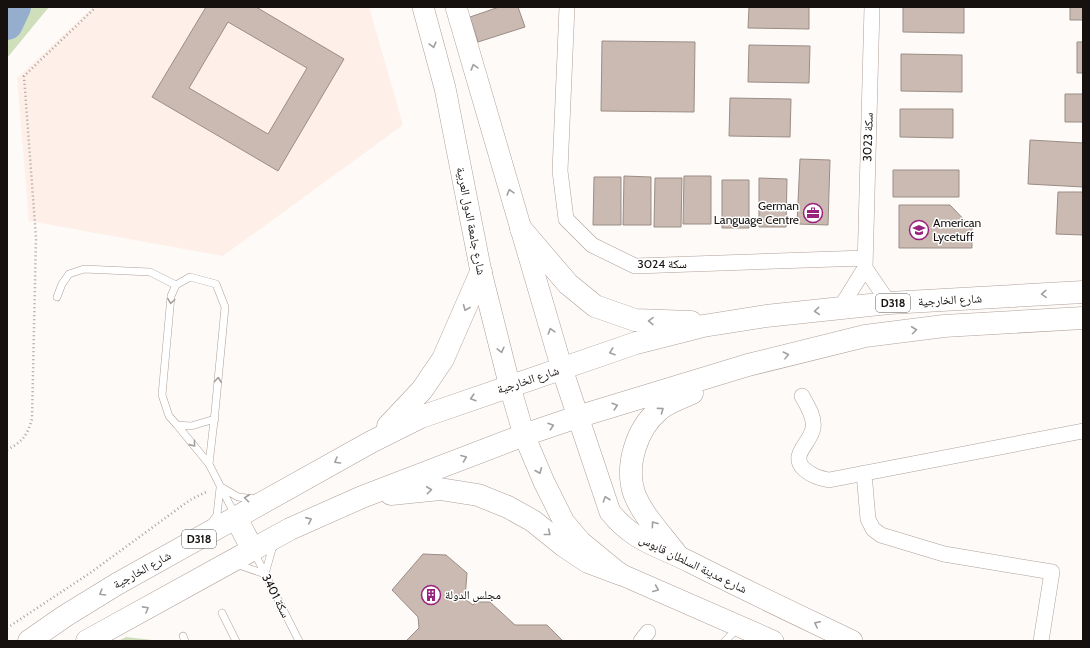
<svg xmlns="http://www.w3.org/2000/svg" width="1090" height="648" font-family="Cabin,'Noto Naskh Arabic',sans-serif">
  <rect width="100%" height="100%" fill="#fdfaf8"/>
  <path fill="#fef0e8" d="M 93,7 L 369,7 L 403,125 L 223,256 L 29,221 L 17,78 Z"/>
  <path fill="#cfdfbc" d="M 7,7 L 49,7 L 7,58 Z
    M 126,637 L 161,641 L 118,641 Z"/>
  <g fill="none" stroke-linecap="round" stroke-linejoin="round">
    <path stroke="#95aece" stroke-width="32" d="M 7,24 L 15,7"/>
  </g>
  <path fill="#cabab2" stroke="#9b8d85" fill-rule="evenodd" d="M 206,7 L 256,7 L 344,59 L 278,171 L 152,97 ZM 228,22 L 307,68 L 268,134 L 189,88 Z
    M 499,7 L 518,7 L 525,27 L 478,42 L 470,17 Z
    M 749,7 L 809,7 L 809,29 L 748,28 Z
    M 903,7 L 964,7 L 964,33 L 903,32 Z
    M 1070,7 L 1083,7 L 1083,20 L 1070,20 Z
    M 602,41 L 695,42 L 694,112 L 601,111 Z
    M 1077,42 L 1083,42 L 1083,73 L 1077,73 Z
    M 749,45 L 810,46 L 809,83 L 748,82 Z
    M 901,54 L 962,55 L 962,92 L 901,91 Z
    M 1065,94 L 1083,94 L 1083,122 L 1065,122 Z
    M 730,98 L 791,99 L 790,137 L 729,136 Z
    M 900,109 L 953,109 L 953,138 L 900,137 Z
    M 1030,140 L 1083,143 L 1083,187 L 1028,184 Z
    M 800,159 L 830,160 L 828,225 L 797,224 Z
    M 893,170 L 959,170 L 959,197 L 893,197 Z
    M 624,176 L 651,177 L 651,225 L 623,225 Z
    M 684,176 L 711,176 L 711,224 L 683,224 Z
    M 594,177 L 621,177 L 621,225 L 593,225 Z
    M 655,178 L 682,178 L 681,227 L 654,227 Z
    M 759,178 L 787,179 L 786,227 L 759,227 Z
    M 722,180 L 749,180 L 749,228 L 722,228 Z
    M 1058,192 L 1083,192 L 1083,235 L 1056,234 Z
    M 899,205 L 950,205 L 972,228 L 972,248 L 899,248 Z
    M 423,554 L 446,555 L 467,573 L 465,599 L 473,605 L 476,602 L 490,602 L 515,625 L 547,625 L 563,641 L 406,641 L 419,628 L 418,617 L 392,590 Z"/>
  <g fill="none" stroke-linecap="round" stroke-linejoin="round">
    <g stroke="#afa098" stroke-width="8">
      <path id="service" d="M 57,297 L 62,284 L 69,274 L 84,269 L 150,272 L 176,285
        M 177,425 L 209,464 L 235,515
        M 209,464 C 211,447 213,429 215,412 L 225,307 L 216,284 L 190,277 L 176,285 L 171,296 L 162,395 L 169,416 L 177,425 L 191,426 L 215,419
        M 221,487 L 238,497 L 255,499
        M 212,522 L 217,515 L 220,488
        M 254,552 L 299,641
        M 236,564 L 265,574 L 272,549 L 275,545
        M 222,613 L 236,641
        M 183,636 L 185,641
        M 725,641 L 737,629"/>
    </g>
    <g stroke="#afa098" stroke-width="16">
      <path id="minor" d="M 567,7 L 560,171 L 566,219 L 592,245 L 635,266 L 865,258
        M 872,7 L 865,268 L 889,303
        M 839,310 L 865,268
        M 802,396 C 807,405 815,417 813,428 C 811,443 789,455 804,469 C 812,476 819,478 829,480 L 1083,431
        M 864,473 L 868,519 L 873,529 L 881,535 L 944,554 L 1052,572 L 1041,641
        M 641,641 L 648,632"/>
    </g>
    <g stroke="#afa098" stroke-width="22">
      <path id="secondary" d="M 423,7 L 445,88 L 481,272 L 510,387 L 524,435 L 544,482 L 564,522 L 581,542 L 620,574 L 773,641
        M 456,7 L 562,369 L 610,512 C 634,542 659,546 692,563 C 745,590 798,615 852,641"/>
    </g>
    <g stroke="#afa098" stroke-width="23">
      <path id="primary" d="M 521,229 L 568,284 L 595,306 L 635,320 L 691,322
        M 388,426 L 422,390 L 443,359 L 481,272
        M 391,494 L 440,489 L 478,495 L 508,507 L 533,521 L 564,546 L 588,562 L 620,574
        M 236,518 L 253,550
        M 677,555 C 663,536 642,515 634,493 C 625,465 637,428 659,410 C 668,402 682,398 692,393
        M 29,641 L 65,616 L 117,584 L 371,442 L 421,417 L 636,343 L 703,326 L 766,316 L 889,303 L 1083,292
        M 87,641 L 290,529 L 362,497 L 524,435 L 577,417 L 748,365 L 865,336 L 944,326 L 1083,318"/>
    </g>
    <path stroke="#a5a19f" stroke-width="2.5" stroke-dasharray="1 3" stroke-linecap="butt" d="M 7,450 C 23,441 27,436 32,419 L 36,238 L 24,76 L 96,7
      M 7,628 L 90,573 L 190,500 L 208,491"/>
    <use href="#service" stroke="#fff" stroke-width="7"/>
    <use href="#minor" stroke="#fff" stroke-width="15"/>
    <use href="#secondary" stroke="#fff" stroke-width="21"/>
    <use href="#primary" stroke="#fff" stroke-width="22"/>
  </g>
  <defs><path id="oneway-chevron" d="M-2-3.5L2.5 0L-2 3.5" fill="none" stroke-width="1.6" stroke-linecap="round" stroke-linejoin="round"/></defs>
  <g stroke="#a2a09f">
    <use href="#oneway-chevron" transform="translate(433 45) rotate(75)"/>
    <use href="#oneway-chevron" transform="translate(474 67) rotate(-106)"/>
    <use href="#oneway-chevron" transform="translate(510 192) rotate(-106)"/>
    <use href="#oneway-chevron" transform="translate(1044 294) rotate(177)"/>
    <use href="#oneway-chevron" transform="translate(171 301) rotate(98)"/>
    <use href="#oneway-chevron" transform="translate(466 308) rotate(112)"/>
    <use href="#oneway-chevron" transform="translate(817 311) rotate(175)"/>
    <use href="#oneway-chevron" transform="translate(651 321) rotate(-179)"/>
    <use href="#oneway-chevron" transform="translate(914 330) rotate(-7)"/>
    <use href="#oneway-chevron" transform="translate(551 331) rotate(-107)"/>
    <use href="#oneway-chevron" transform="translate(501 350) rotate(76)"/>
    <use href="#oneway-chevron" transform="translate(612 352) rotate(161)"/>
    <use href="#oneway-chevron" transform="translate(786 355) rotate(-14)"/>
    <use href="#oneway-chevron" transform="translate(218 380) rotate(-85)"/>
    <use href="#oneway-chevron" transform="translate(473 398) rotate(163)"/>
    <use href="#oneway-chevron" transform="translate(615 406) rotate(-17)"/>
    <use href="#oneway-chevron" transform="translate(661 410) rotate(-36)"/>
    <use href="#oneway-chevron" transform="translate(551 426) rotate(-18)"/>
    <use href="#oneway-chevron" transform="translate(193 444) rotate(51)"/>
    <use href="#oneway-chevron" transform="translate(464 458) rotate(-21)"/>
    <use href="#oneway-chevron" transform="translate(337 461) rotate(150)"/>
    <use href="#oneway-chevron" transform="translate(539 471) rotate(67)"/>
    <use href="#oneway-chevron" transform="translate(429 490) rotate(-6)"/>
    <use href="#oneway-chevron" transform="translate(247 498) rotate(-173)"/>
    <use href="#oneway-chevron" transform="translate(606 499) rotate(-109)"/>
    <use href="#oneway-chevron" transform="translate(309 520) rotate(-24)"/>
    <use href="#oneway-chevron" transform="translate(654 524) rotate(-126)"/>
    <use href="#oneway-chevron" transform="translate(548 533) rotate(39)"/>
    <use href="#oneway-chevron" transform="translate(656 589) rotate(23)"/>
    <use href="#oneway-chevron" transform="translate(102 593) rotate(149)"/>
    <use href="#oneway-chevron" transform="translate(146 609) rotate(-29)"/>
    <use href="#oneway-chevron" transform="translate(817 624) rotate(-154)"/>
  </g>
  <defs>
    <g id="office-ring" transform="scale(1)"><circle r="9.5" fill="#fff" stroke="#98227e" stroke-width="1.5"/><path d="M-6-3h4V-5.5h4V-3h4V5H-6ZM-1-4.5V-3h2v-1.5ZM-6 0V1H6V0Z" fill="#98227e"/></g>
    <g id="school-ring" transform="scale(1)"><circle r="9.5" fill="#fff" stroke="#98227e" stroke-width="1.5"/><path d="M0-5L7-2L0 1L-7-2ZM-4 1L0 2.5L4 1V4Q0 6-4 4Z" fill="#98227e"/></g>
    <g id="building-ring" transform="scale(1)"><circle r="9.5" fill="#fff" stroke="#98227e" stroke-width="1.5"/><path d="M-4-6H4V6H1V3H-1V6H-4ZM-2.5-4.3h1.7v1.8h-1.7ZM.8-4.3h1.7v1.8H.8ZM-2.5-1h1.7V.8h-1.7ZM.8-1h1.7V.8H.8Z" fill="#98227e"/></g>
  </defs>
  <g fill-rule="evenodd">
    <use href="#office-ring" x="813" y="213"/>
    <use href="#school-ring" x="919" y="230"/>
    <use href="#building-ring" x="431" y="595"/>
  </g>
  <g text-anchor="middle" stroke-width="3" stroke-linejoin="round" paint-order="stroke">
    <g fill="#fff" stroke="#5c5856" stroke-width="1">
      <rect x="876" y="294" width="34" height="18" rx="3"/>
      <rect x="182" y="530" width="34" height="18" rx="3"/>
    </g>
    <g font-size="11" font-weight="bold" fill="#16110e">
      <text x="893" y="307">D318</text>
      <text x="199" y="543">D318</text>
    </g>
    <g font-size="12" fill="#16110e" stroke="#fff">
      <text transform="translate(868 137) rotate(-88)" y="4">سكة 3023</text>
      <text transform="translate(471 221) rotate(79)" y="4">شارع جامعة الدول العربية</text>
      <text x="662" y="268">سكة 3024</text>
      <text transform="translate(950 300) rotate(-3)" y="4">شارع الخارجية</text>
      <text transform="translate(528 380) rotate(-18)" y="4">شارع الخارجية</text>
      <text transform="translate(693 564) rotate(26)" y="4">شارع مدينة السلطان قابوس</text>
      <text transform="translate(142 570) rotate(-29)" y="4">شارع الخارجية</text>
      <text transform="translate(276 596) rotate(63)" y="4">سكة 3401</text>
    </g>
    <g font-size="12" fill="#16110e" stroke="#fff" text-anchor="start">
      <text x="799" y="210" text-anchor="end">German<tspan x="799" dy="14">Language Centre</tspan></text>
      <text x="933" y="227">American<tspan x="933" dy="14">Lycetuff</tspan></text>
      <text x="445" y="599">مجلس الدولة</text>
    </g>
  </g>
  <rect width="1090" height="648" fill="none" stroke="#16110e" stroke-width="16"/>
</svg>
